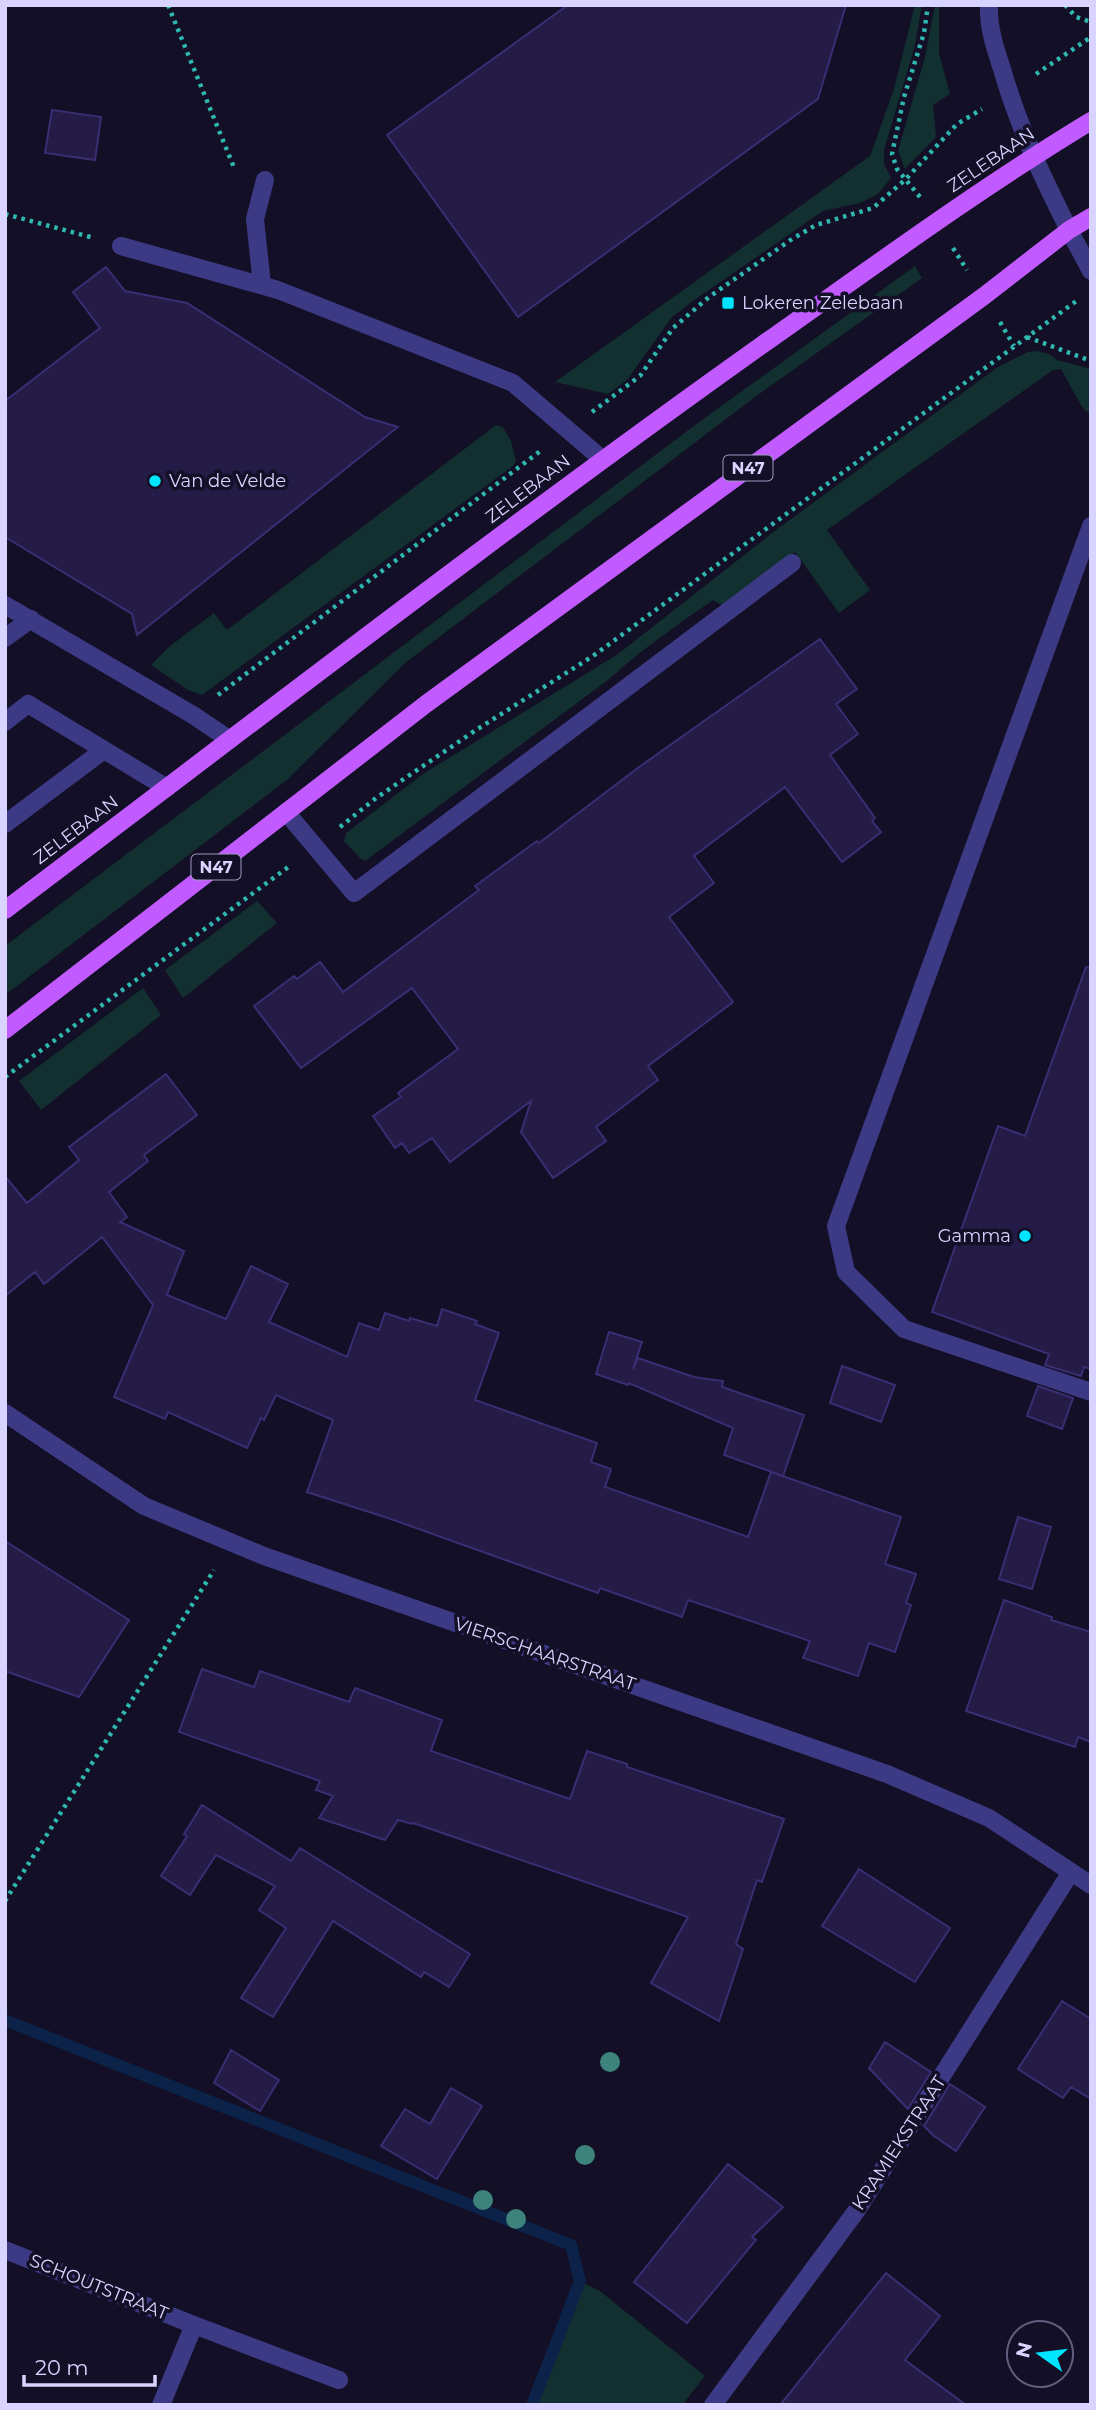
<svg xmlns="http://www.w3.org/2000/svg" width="1096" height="2410" font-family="Montserrat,sans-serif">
  <rect width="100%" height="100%" fill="#130f26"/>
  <path fill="#12302f" d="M 915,5 L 922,5 L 914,49 L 884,150 L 884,164 L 891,178 L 878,194 L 860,203 L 823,211 L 693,301 L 672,317 L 627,380 L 608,394 L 555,382 L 870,156 L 894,89 Z
    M 935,5 L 939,5 L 939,53 L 950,94 L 933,105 L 936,137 L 905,169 L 898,151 L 925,57 Z
    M 915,266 L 922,278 L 755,397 L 405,663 L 288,779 L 5,995 L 5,946 L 691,428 Z
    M 1037,351 L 1049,354 L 1057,360 L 1091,369 L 1091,415 L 1082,407 L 1061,369 L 1053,370 L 827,530 L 870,590 L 839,613 L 795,552 L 722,605 L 713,600 C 677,625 641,650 608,680 L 365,861 L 360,858 L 344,841 L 346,833 L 423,774 L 618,654 L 776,530 L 998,367 L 1028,352 Z
    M 496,425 L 503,427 L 511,441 L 516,461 L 513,466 L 202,695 L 188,690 L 151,665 L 170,646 L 214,613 L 227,630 Z
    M 257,901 L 277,923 L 183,998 L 165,970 Z
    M 143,988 L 161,1015 L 41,1110 L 19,1081 Z
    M 580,2281 L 600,2291 L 705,2376 L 682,2405 L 532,2405 Z"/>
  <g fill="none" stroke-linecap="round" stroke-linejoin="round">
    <path stroke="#0c2248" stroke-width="12" d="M 5,2020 L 571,2245 L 580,2281 L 532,2405"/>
  </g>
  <path fill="#241b47" stroke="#3b2d73" stroke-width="2" d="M 568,5 L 846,5 L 818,99 L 518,317 L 387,135 Z
    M 52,110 L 101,117 L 95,160 L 45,153 Z
    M 106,267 L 125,291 L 187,303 L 365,417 L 398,427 L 137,635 L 132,614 L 5,537 L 5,401 L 100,328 L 73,292 Z
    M 820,639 L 857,689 L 836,704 L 858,734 L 830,755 L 875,818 L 872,821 L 881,832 L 842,862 L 785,787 L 694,856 L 714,883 L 669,917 L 733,1002 L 648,1066 L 658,1080 L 596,1127 L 606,1141 L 553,1178 L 521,1132 L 531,1101 L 450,1162 L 432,1138 L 409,1153 L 402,1143 L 395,1148 L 373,1116 L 401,1097 L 398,1093 L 458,1049 L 412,988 L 301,1068 L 254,1006 L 294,976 L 297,979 L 320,962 L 343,992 L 479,890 L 475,886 L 537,841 L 539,843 L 639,767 Z
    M 1086,967 L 1091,968 L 1091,1369 L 1084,1367 L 1081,1376 L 1045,1365 L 1049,1354 L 932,1312 L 998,1126 L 1025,1136 Z
    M 166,1074 L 197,1115 L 144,1155 L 148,1161 L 109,1192 L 127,1217 L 120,1222 L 184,1251 L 167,1295 L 226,1319 L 251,1266 L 288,1284 L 269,1322 L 347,1357 L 359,1323 L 379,1330 L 385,1313 L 409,1321 L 410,1318 L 437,1326 L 442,1309 L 477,1321 L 475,1324 L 499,1333 L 475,1400 L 597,1443 L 591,1462 L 611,1469 L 605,1487 L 748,1537 L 771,1472 L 901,1517 L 885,1564 L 916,1574 L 906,1603 L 911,1605 L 895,1652 L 869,1643 L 858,1676 L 803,1658 L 810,1641 L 688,1600 L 682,1617 L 600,1588 L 598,1593 L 388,1518 L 307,1492 L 333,1420 L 276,1395 L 264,1420 L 261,1418 L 247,1448 L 168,1412 L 165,1419 L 114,1397 L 153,1305 L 102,1237 L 44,1284 L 35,1272 L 5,1296 L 5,1176 L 27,1203 L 79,1160 L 69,1147 Z
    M 609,1332 L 642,1342 L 633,1369 L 638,1358 L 694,1377 L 723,1381 L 722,1387 L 804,1415 L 783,1476 L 724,1455 L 733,1428 L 629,1383 L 628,1385 L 596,1374 Z
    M 842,1366 L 895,1385 L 881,1422 L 830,1403 Z
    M 1038,1386 L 1073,1398 L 1062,1429 L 1027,1416 Z
    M 1018,1517 L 1051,1527 L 1032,1589 L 999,1579 Z
    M 5,1541 L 129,1620 L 79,1697 L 5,1671 Z
    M 1004,1600 L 1052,1617 L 1051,1620 L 1091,1632 L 1091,1742 L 1078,1737 L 1075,1747 L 966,1711 Z
    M 202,1669 L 254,1687 L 260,1671 L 349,1702 L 355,1688 L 442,1720 L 431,1751 L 570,1799 L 587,1751 L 627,1764 L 627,1767 L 784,1819 L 762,1882 L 757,1880 L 736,1944 L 743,1949 L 719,2021 L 651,1983 L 688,1917 L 413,1823 L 412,1824 L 398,1820 L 385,1840 L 319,1818 L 333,1796 L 316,1790 L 320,1781 L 179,1732 Z
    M 202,1805 L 291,1861 L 300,1848 L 470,1954 L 449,1987 L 424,1972 L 421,1977 L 333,1921 L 273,2017 L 241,1998 L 286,1928 L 259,1910 L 275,1886 L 216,1855 L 190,1895 L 161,1876 L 187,1836 L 184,1834 Z
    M 859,1869 L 950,1928 L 915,1982 L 822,1926 Z
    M 1062,2001 L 1091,2019 L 1091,2099 L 1071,2087 L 1063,2098 L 1018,2069 Z
    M 885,2042 L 931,2072 L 908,2109 L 869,2068 Z
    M 231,2050 L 279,2080 L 260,2111 L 214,2083 Z
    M 950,2084 L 985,2107 L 956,2151 L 934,2136 L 924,2126 Z
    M 451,2088 L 482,2106 L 437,2179 L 381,2146 L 405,2109 L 430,2124 Z
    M 728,2164 L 783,2207 L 752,2237 L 756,2240 L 687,2323 L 634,2282 Z
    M 886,2273 L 940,2316 L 905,2360 L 966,2405 L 780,2405 Z"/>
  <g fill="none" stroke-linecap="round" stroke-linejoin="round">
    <path stroke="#2fb8b0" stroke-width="4.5" stroke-dasharray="3.5 5" stroke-linecap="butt" d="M 168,5 L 235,170
      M 1065,5 L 1076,17 L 1091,22
      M 1036,74 L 1091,37
      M 920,197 L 897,169 L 892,154 L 904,97 L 924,33 L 928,5
      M 5,214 L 94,238
      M 953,248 L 967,270
      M 1000,322 L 1014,346
      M 1027,337 L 1091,361
      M 592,412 L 640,376 L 673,328 L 709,297 L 792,239 L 816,225 L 873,208 L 906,179 L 957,124 L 982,109
      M 218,695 L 543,449
      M 340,827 L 376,798 L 476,730 L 593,656 L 1079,299
      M 5,1077 L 291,865
      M 5,1901 L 214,1570"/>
    <path stroke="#3d3a85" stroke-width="18" d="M 1069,230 L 1091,271
      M 121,246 L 278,290 L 513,383 L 602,459
      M 262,285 L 255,219 L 265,180
      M 1091,526 L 836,1226 L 846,1272 L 904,1329 L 1091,1392
      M 5,605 L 193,715 L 230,740
      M 5,638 L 31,619
      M 5,722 L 28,704 L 167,788
      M 5,824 L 104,750"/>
    <path stroke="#3d3a85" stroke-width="18" d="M 286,812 L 354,893 L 792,563
      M 5,1413 L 144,1506 L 264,1556 L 887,1774 L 989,1818 L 1091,1885
      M 5,2250 L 194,2325 L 339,2380
      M 161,2405 L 194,2325
      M 713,2405 L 857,2210 L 1071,1872"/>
    <path stroke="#3d3a85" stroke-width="18" d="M 989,5 C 988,27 995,48 1002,69 C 1019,128 1042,176 1069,230"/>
    <path stroke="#c25bff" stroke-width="18" d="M 5,910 C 257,720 506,527 762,345 C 870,269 977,190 1091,121
      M 5,1030 L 426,704 L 984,296 L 1069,230 L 1091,217"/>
  </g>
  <g fill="#3d827b">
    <circle cx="610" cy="2062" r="10"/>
    <circle cx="585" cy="2155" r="10"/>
    <circle cx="483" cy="2200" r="10"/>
    <circle cx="516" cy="2219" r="10"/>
  </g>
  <g fill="#00e5ff" stroke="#130f26" stroke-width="2.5">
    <rect x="721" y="296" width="14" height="14" rx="3.5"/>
    <circle cx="155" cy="481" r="7"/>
    <circle cx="1025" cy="1236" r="7"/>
  </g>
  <g text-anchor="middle" stroke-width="7" stroke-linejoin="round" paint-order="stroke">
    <g fill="#130f26" stroke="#9e99be" stroke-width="2">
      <rect x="723.5" y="455.5" width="49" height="25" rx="5"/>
      <rect x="191.5" y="854.5" width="49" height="25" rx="5"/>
    </g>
    <g font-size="16" font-weight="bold" fill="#d9d4ff">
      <text x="748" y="474">N47</text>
      <text x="216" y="873">N47</text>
    </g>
    <g font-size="18" fill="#d9d4ff" stroke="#130f26">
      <text transform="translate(991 160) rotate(-34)" y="6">ZELEBAAN</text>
      <text transform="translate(528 489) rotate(-37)" y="6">ZELEBAAN</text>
      <text transform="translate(76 830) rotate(-37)" y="6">ZELEBAAN</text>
      <text transform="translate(545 1654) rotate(19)" y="6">VIERSCHAARSTRAAT</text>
      <text transform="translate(899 2143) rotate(-57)" y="6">KRAMIEKSTRAAT</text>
      <text transform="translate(99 2287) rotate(22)" y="6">SCHOUTSTRAAT</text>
    </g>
    <g font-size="18" fill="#d9d4ff" stroke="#130f26" text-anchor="start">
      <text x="742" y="309">Lokeren Zelebaan</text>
      <text x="169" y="487">Van de Velde</text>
      <text x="1011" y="1242" text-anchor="end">Gamma</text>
    </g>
  </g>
  <rect width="1096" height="2410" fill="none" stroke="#d9d4ff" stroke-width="14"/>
  <g transform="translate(1040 2354) rotate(284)"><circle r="33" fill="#130f26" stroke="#625e7d" stroke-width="2"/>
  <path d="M0-5L12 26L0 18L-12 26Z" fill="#00e5ff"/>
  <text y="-10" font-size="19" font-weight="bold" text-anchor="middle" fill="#d9d4ff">N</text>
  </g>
  <path d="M24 2375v10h131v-10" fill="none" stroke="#d9d4ff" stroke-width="3.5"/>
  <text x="35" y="2375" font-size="21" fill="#d9d4ff" stroke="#130f26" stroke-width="5" paint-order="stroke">20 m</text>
</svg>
